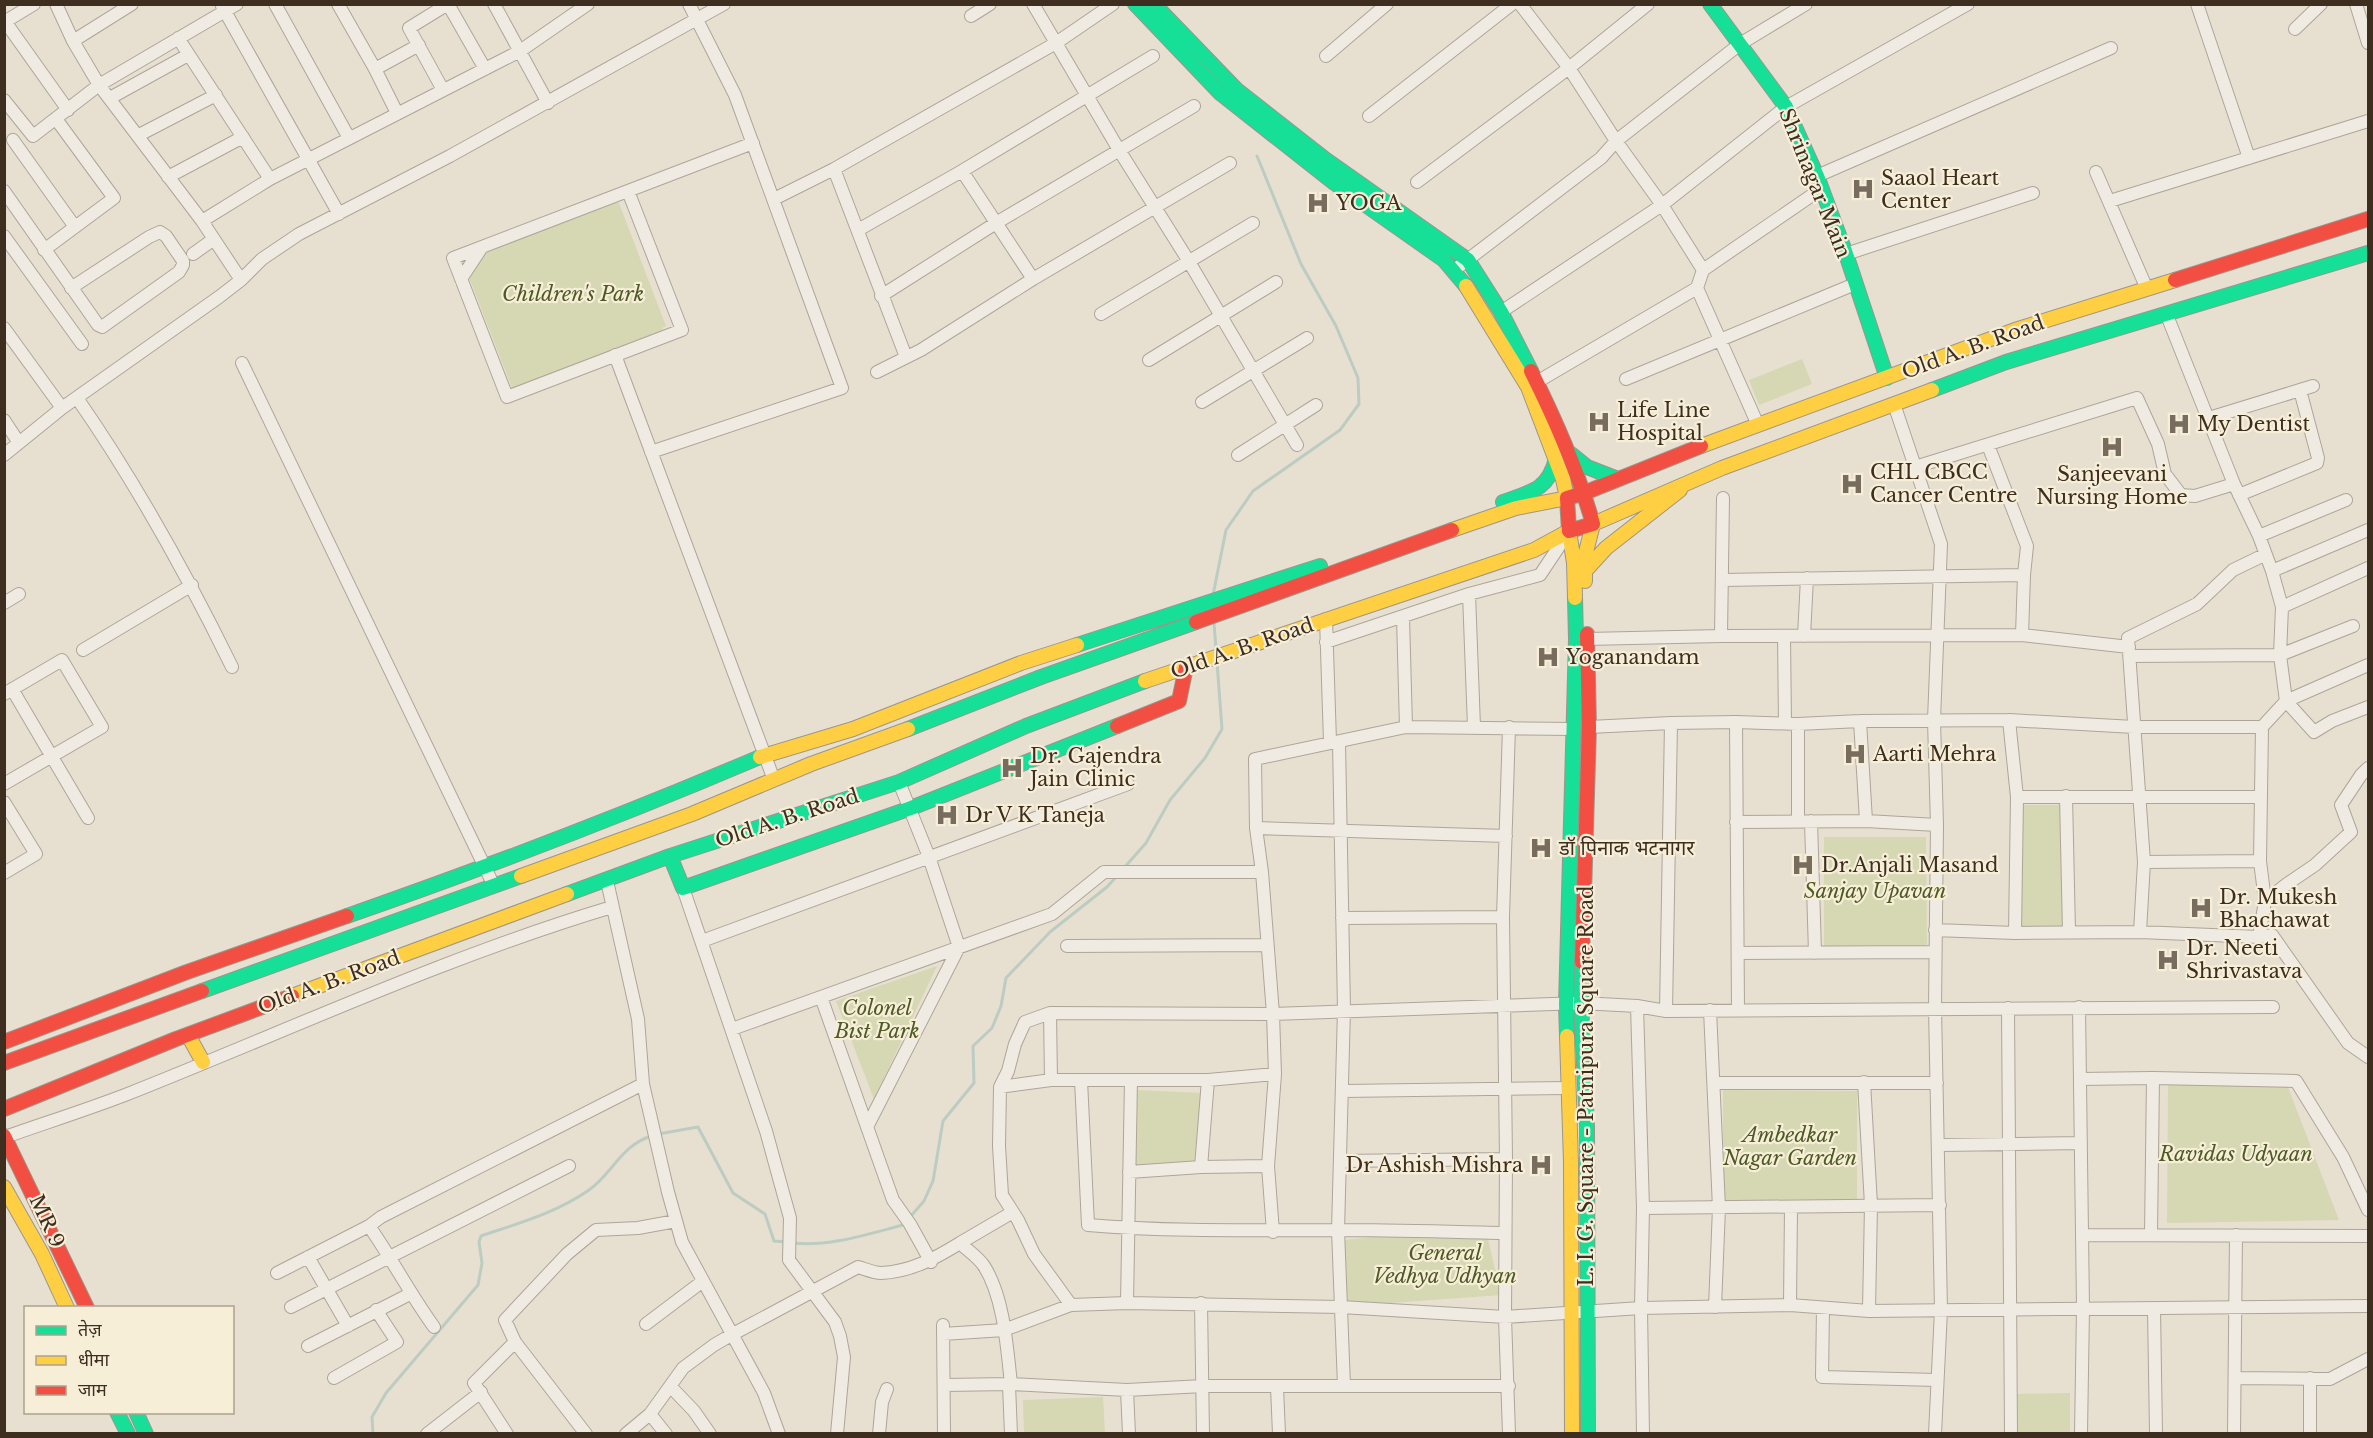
<svg xmlns="http://www.w3.org/2000/svg" width="2373" height="1438" font-family="'Libre Baskerville','Noto Sans Devanagari',serif">
  <rect width="100%" height="100%" fill="#e7e0d1"/>
  <path fill="#d6d7b3" d="M 616,202 L 619,203 L 666,326 L 662,328 L 664,331 L 512,388 L 463,262 Z
    M 1802,359 L 1812,384 L 1759,405 L 1749,380 Z
    M 2020,805 L 2070,805 L 2067,926 L 2019,926 Z
    M 1824,837 L 1926,837 L 1927,945 L 1824,946 Z
    M 937,966 L 874,1099 L 836,1001 Z
    M 2168,1082 L 2288,1087 L 2339,1220 L 2167,1223 Z
    M 1136,1090 L 1205,1093 L 1202,1169 L 1133,1166 Z
    M 1723,1090 L 1857,1091 L 1857,1203 L 1723,1203 Z
    M 1485,1226 L 1501,1295 L 1348,1306 L 1343,1240 Z
    M 2070,1393 L 2070,1433 L 2013,1433 L 2012,1394 Z
    M 1103,1397 L 1105,1433 L 1024,1433 L 1023,1400 Z"/>
  <g fill="none" stroke-linecap="round" stroke-linejoin="round">
    <path stroke="#bcccc2" stroke-width="3" d="M 1213,595 L 1226,530 L 1253,491 L 1340,430 L 1359,404 L 1358,378 L 1336,326 L 1301,264 L 1257,156
      M 1214,623 L 1216,649
      M 1123,869 L 1146,843 L 1170,800 L 1205,758 L 1222,729 L 1217,662
      M 658,1134 L 698,1127 L 733,1193 L 765,1214 L 774,1241 L 786,1242
      M 910,1217 L 924,1201 L 933,1181 L 943,1121 L 974,1083 L 973,1046 L 992,1028 L 1001,1006 L 1006,978 L 1050,932 L 1107,887 L 1117,876
      M 793,1243 C 829,1247 868,1234 903,1225 L 905,1222
      M 373,1434 L 372,1417 L 386,1393 L 478,1285 L 482,1263 L 479,1242 L 481,1236 C 519,1223 556,1213 589,1190 C 612,1174 622,1144 652,1136"/>
    <g stroke="#ada599" stroke-width="14">
      <path id="street" d="M 56,4 L 73,41 L 99,85 L 202,221 L 241,280
        M 275,4 L 349,138
        M 338,4 L 375,69 L 397,113
        M 448,4 L 485,69
        M 494,4 L 548,103
        M 1033,4 L 1119,150 L 1188,260 L 1297,445
        M 1520,4 L 1569,68 L 1616,141 L 1662,205 L 1703,270 L 1697,288 L 1758,425
        M 2197,4 L 2249,158
        M 2356,4 L 2368,43
        M 222,6 L 339,214
        M 971,16 L 990,4
        M 4,20 L 68,110
        M 6,21 L 34,4
        M 2295,29 L 2321,4
        M 178,38 L 270,179
        M 73,41 L 132,4
        M 1326,56 L 1387,4
        M 375,69 L 419,45
        M 443,90 L 409,28 L 448,4
        M 110,98 L 188,55
        M 4,100 L 33,136 L 99,85 L 237,4
        M 1369,116 L 1512,4
        M 139,135 L 216,95
        M 13,140 L 75,227
        M 834,169 L 906,357
        M 962,171 L 1033,279
        M 2096,172 L 2147,289
        M 1817,176 L 2111,48
        M 168,177 L 243,137
        M 1417,182 L 1569,68 L 1648,4
        M 4,191 L 98,325 L 102,327 L 179,272 L 183,265 L 183,261 L 166,236 L 160,232 L 149,237 L 71,288
        M 628,191 L 682,330 L 507,397 L 453,258 C 553,220 653,181 753,143
        M 774,199 L 834,169 L 1056,43 L 1113,4
        M 2110,201 L 2368,121
        M 202,221 L 270,179 L 520,51 L 588,4
        M 858,230 L 962,171 L 1153,56
        M 4,236 L 82,344
        M 44,250 L 114,198 L 56,119
        M 193,254 L 214,239
        M 1846,254 L 2033,193
        M 1703,270 L 1821,189
        M 1453,271 L 1601,158 L 1616,141 L 1740,44 L 1806,4
        M 461,279 L 482,247
        M 881,296 L 996,223 L 1194,106
        M 1501,312 L 1662,205 L 1786,107 L 1968,4
        M 2166,313 L 2234,484 L 2259,536 L 2272,571 L 2282,607 L 2280,655 L 2286,701 L 2262,727 L 2260,861 L 2265,901 L 2259,937
        M 1101,314 L 1253,223
        M 4,328 L 62,408
        M 615,355 L 774,780
        M 1149,360 L 1276,282
        M 242,363 L 494,886
        M 877,372 L 921,350 L 1033,279 L 1230,163
        M 1626,379 L 1855,284
        M 1530,386 L 1697,288
        M 77,398 C 136,483 186,573 232,667
        M 1202,402 L 1307,338
        M 1894,404 L 1941,544 L 1934,720 L 1937,825 L 1935,1008 L 1941,1310 L 1935,1434
        M 2209,418 L 2300,390
        M 4,420 L 19,443
        M 1988,445 L 2027,546 L 2024,575 L 2022,635
        M 651,452 L 842,388 L 735,95 L 689,4
        M 4,455 L 62,408 L 219,297 L 241,280 L 262,259 L 299,234 L 450,156 L 724,4
        M 1238,455 L 1316,405
        M 1915,467 L 2137,398 L 2158,444 L 2165,474 L 2181,495 L 2195,496 L 2234,484
        M 2239,495 L 2317,463 L 2318,458 L 2300,390 L 2313,386
        M 2259,536 L 2346,500
        M 2272,571 L 2368,530
        M 1722,580 L 2024,575
        M 1469,594 L 1474,727
        M 4,603 L 19,594
        M 2282,607 L 2368,568
        M 1403,617 L 1406,727
        M 1326,619 L 1330,742
        M 1721,636 L 1723,498
        M 1784,636 L 1785,723
        M 1804,636 L 1807,578
        M 1587,639 L 1721,636 L 2022,635 L 2129,647
        M 1326,642 L 1469,594 L 1540,575 L 1568,533
        M 83,650 L 192,585
        M 2130,656 L 2280,655 L 2353,626
        M 2368,665 L 2286,701 L 2314,732 L 2332,721 L 2368,707
        M 12,689 L 88,818
        M 4,694 L 62,660 L 102,727 L 4,784
        M 2009,720 L 2017,797 L 2015,933
        M 1860,721 L 1866,821
        M 1736,722 L 1738,1010
        M 1589,727 L 1671,723 L 1736,722 L 1798,724 L 1860,721 L 2009,720 L 2134,727 L 2262,727
        M 1339,742 L 1344,1010 L 1338,1230 L 1344,1386
        M 2066,796 L 2069,932
        M 2017,797 L 2261,797
        M 4,802 L 36,854 L 4,873
        M 1798,821 L 1798,724
        M 1811,821 L 1815,953
        M 1736,822 L 1866,821 L 1937,825
        M 1256,828 L 1506,836
        M 2144,862 L 2260,861
        M 607,881 L 638,1019 L 643,1084 L 668,1192 L 682,1242 L 764,1393 L 779,1434
        M 683,888 L 766,1131 L 790,1218 L 789,1260 L 835,1322 L 840,1336 L 844,1357 L 837,1434
        M 2265,901 L 2287,884 L 2315,865 L 2351,832 L 2341,805 L 2361,775 L 2368,768
        M 1342,918 L 1503,917
        M 1935,930 L 2015,933 L 2140,932 L 2259,937 L 2272,935 L 2348,1043 L 2368,1057
        M 2140,932 L 2144,862 L 2128,638 L 2197,604 L 2233,570 L 2264,555
        M 702,941 L 1128,784
        M 1067,946 L 1267,945
        M 1738,953 L 1935,952
        M 821,997 L 893,1200 L 910,1224 L 931,1262
        M 1637,1006 L 1643,1208 L 1641,1308 L 1643,1434
        M 2079,1007 L 2083,1308 L 2081,1434
        M 2008,1008 L 2011,1434
        M 1710,1010 L 1719,1208 L 1715,1307
        M 1666,1011 L 1671,723
        M 1050,1013 L 1051,1080
        M 732,1029 L 1052,914 L 1104,872 L 1262,872
        M 2080,1079 L 2153,1078 L 2296,1081 L 2343,1157 L 2368,1210
        M 1081,1080 L 1088,1225 C 1171,1232 1255,1230 1340,1230 C 1395,1230 1450,1232 1505,1233
        M 1864,1082 L 1871,1205 L 1869,1311
        M 1714,1083 L 1937,1083
        M 1000,1087 L 1051,1080 L 1208,1080 L 1275,1074
        M 1343,1091 L 1569,1088
        M 867,1127 L 959,947 L 929,857 L 899,782
        M 5,1137 C 45,1123 86,1110 125,1095 C 287,1031 445,957 612,907
        M 1939,1145 L 2081,1143
        M 1340,1161 L 1506,1159
        M 1201,1167 L 1208,1080
        M 1129,1172 L 1201,1167 L 1268,1166
        M 1643,1208 L 1940,1205
        M 369,1226 C 392,1259 410,1294 434,1327
        M 1273,1232 L 1268,1166 L 1275,1074 L 1273,1014 L 1262,872 L 1256,828 L 1255,759 L 1406,727 L 1574,729
        M 2151,1234 L 2153,1078
        M 2082,1235 L 2368,1236
        M 960,1243 L 1013,1212
        M 308,1257 L 348,1326
        M 277,1273 L 369,1226 L 381,1217 L 643,1084
        M 1127,1303 L 1131,1080
        M 1201,1303 L 1203,1434
        M 1071,1305 L 1034,1254 L 1018,1220 L 1002,1195 L 999,1146 L 1000,1087 L 1008,1071 L 1015,1044 L 1025,1022 L 1050,1013 L 1273,1014 L 1581,1003 L 1637,1006 L 1666,1011 L 2273,1007
        M 1790,1305 L 1791,1208
        M 291,1307 L 569,1166
        M 1823,1308 L 1822,1377 L 1937,1380
        M 2154,1309 L 2156,1434
        M 646,1324 L 703,1281
        M 943,1325 L 944,1434
        M 943,1334 L 1004,1330 L 1071,1305 L 1127,1303 L 1341,1307 L 1505,1317 L 1641,1308 L 1790,1305 L 1869,1311 L 2368,1306
        M 515,1342 L 586,1434
        M 308,1346 L 410,1294
        M 334,1378 L 397,1342 L 376,1310
        M 2236,1378 L 2330,1379 L 2368,1359
        M 944,1385 L 1011,1384 L 1127,1390 L 1203,1386 L 1509,1386
        M 1009,1385 L 1011,1434
        M 670,1386 L 694,1411 L 710,1434
        M 1277,1387 L 1279,1434
        M 1127,1390 L 1129,1434
        M 650,1414 L 666,1434
        M 427,1434 L 481,1392
        M 507,1434 L 474,1383 L 515,1342 L 505,1320 L 567,1254 L 596,1230 L 638,1228 L 676,1221
        M 626,1434 L 650,1414 L 683,1368 L 714,1345 L 733,1334 L 858,1267 C 865,1269 874,1273 881,1273 C 910,1272 936,1258 960,1243 C 967,1250 978,1257 984,1266 C 1004,1297 1007,1348 1011,1384
        M 879,1434 L 882,1402 L 887,1389
        M 1509,1434 L 1505,1317 L 1506,1159 L 1503,917 L 1509,727
        M 2234,1434 L 2236,1235
        M 2310,1434 L 2310,1378"/>
    </g>
    <g stroke="#9c958a" stroke-width="16">
      <path id="fast" d="M 1135,4 L 1220,93 L 1333,182 L 1444,260 L 1466,286
        M 1154,4 L 1237,90 L 1325,159 L 1468,260 L 1501,312 L 1531,371
        M 1710,4 L 1786,107 L 1817,176 L 1846,254 L 1887,378
        M 1932,390 L 2006,362 L 2368,253
        M 1571,454 L 1587,467 L 1618,479
        M 1503,502 C 1531,492 1548,490 1556,459
        M 1077,645 L 1320,566
        M 908,729 L 1041,677 L 1196,622
        M 670,856 L 683,888 L 911,808 L 1117,726
        M 567,894 L 670,856 L 899,782 L 1026,726 L 1145,681
        M 347,916 C 487,867 624,815 760,757
        M 1582,962 L 1581,1003 L 1587,1127 L 1588,1434
        M 202,991 L 521,876
        M 1567,1036 L 1566,1004 L 1576,639 L 1575,598
        M 117,1412 L 128,1434
        M 136,1412 L 146,1434"/>
    </g>
    <g stroke="#9c958a" stroke-width="16">
      <path id="slow" d="M 1701,446 L 2015,330 L 2175,280
        M 1452,530 L 1516,508 L 1567,498 L 1563,479 L 1528,387 L 1466,286
        M 1585,571 L 1606,548 L 1680,490
        M 1585,581 L 1585,556 L 1593,524 L 1722,468 L 1932,390
        M 1145,681 L 1534,550 L 1569,531 L 1574,563 L 1575,598
        M 760,757 L 853,729 L 1021,663 L 1077,645
        M 521,876 L 692,814 L 811,764 L 908,729
        M 292,996 L 567,894
        M 188,1035 L 203,1062
        M 1567,1036 L 1571,1163 L 1572,1434
        M 4,1187 L 42,1254 L 67,1308"/>
    </g>
    <g stroke="#9c958a" stroke-width="16">
      <path id="jam" d="M 2175,280 L 2368,219
        M 1531,371 C 1556,421 1578,471 1593,524 L 1569,531 L 1567,498 L 1584,493 L 1701,446
        M 1196,622 L 1452,530
        M 1117,726 L 1179,701 L 1186,667
        M 1582,962 L 1589,727 L 1587,634
        M 4,1042 L 187,972 L 347,916
        M 4,1063 L 202,991
        M 4,1109 L 176,1039 L 292,996
        M 4,1136 L 87,1308"/>
    </g>
    <use href="#street" stroke="#efebe3" stroke-width="12"/>
    <use href="#fast" stroke="#16e098" stroke-width="14"/>
    <use href="#slow" stroke="#ffcf43" stroke-width="14"/>
    <use href="#jam" stroke="#f24e42" stroke-width="14"/>
  </g>
  <defs>
    <g id="hospital-bare" transform="scale(1.8)"><path d="M-5-5h3v3.5h4V-5h3V5h-3V1.5h-4V5h-3Z" fill="#786c5e" stroke="#f7eed8" stroke-width="2.5" paint-order="stroke"/></g>
  </defs>
  <g fill-rule="evenodd">
    <use href="#hospital-bare" x="1863" y="189"/>
    <use href="#hospital-bare" x="1318" y="203"/>
    <use href="#hospital-bare" x="1599" y="422"/>
    <use href="#hospital-bare" x="2179" y="424"/>
    <use href="#hospital-bare" x="2112" y="447"/>
    <use href="#hospital-bare" x="1852" y="484"/>
    <use href="#hospital-bare" x="1548" y="657"/>
    <use href="#hospital-bare" x="1855" y="754"/>
    <use href="#hospital-bare" x="1012" y="768"/>
    <use href="#hospital-bare" x="947" y="815"/>
    <use href="#hospital-bare" x="1541" y="848"/>
    <use href="#hospital-bare" x="1803" y="865"/>
    <use href="#hospital-bare" x="2201" y="908"/>
    <use href="#hospital-bare" x="2168" y="960"/>
    <use href="#hospital-bare" x="1541" y="1165"/>
  </g>
  <g text-anchor="middle" stroke-width="4.5" stroke-linejoin="round" paint-order="stroke">
    <g font-size="20" fill="#3d2e20" stroke="#f7eed8" text-anchor="start">
      <text x="1881" y="185">Saaol Heart<tspan x="1881" dy="23">Center</tspan></text>
      <text x="1336" y="210">YOGA</text>
      <text x="1617" y="417">Life Line<tspan x="1617" dy="23">Hospital</tspan></text>
      <text x="2197" y="431">My Dentist</text>
      <text x="1870" y="479">CHL CBCC<tspan x="1870" dy="23">Cancer Centre</tspan></text>
      <text x="2112" y="481" text-anchor="middle">Sanjeevani<tspan x="2112" dy="23">Nursing Home</tspan></text>
      <text x="1566" y="664">Yoganandam</text>
      <text x="1873" y="761">Aarti Mehra</text>
      <text x="1030" y="763">Dr. Gajendra<tspan x="1030" dy="23">Jain Clinic</tspan></text>
      <text x="965" y="822">Dr V K Taneja</text>
      <text x="1559" y="855">डॉ पिनाक भटनागर</text>
      <text x="1821" y="872">Dr.Anjali Masand</text>
      <text x="2219" y="904">Dr. Mukesh<tspan x="2219" dy="23">Bhachawat</tspan></text>
      <text x="2186" y="955">Dr. Neeti<tspan x="2186" dy="23">Shrivastava</tspan></text>
      <text x="1523" y="1172" text-anchor="end">Dr Ashish Mishra</text>
    </g>
    <g font-size="20" fill="#3d2e20" stroke="#f7eed8">
      <text transform="translate(1815 183) rotate(68)" y="7">Shrinagar Main</text>
      <text transform="translate(1973 347) rotate(-20)" y="7">Old A. B. Road</text>
      <text transform="translate(1242 648) rotate(-19)" y="7">Old A. B. Road</text>
      <text transform="translate(787 818) rotate(-18)" y="7">Old A. B. Road</text>
      <text transform="translate(329 982) rotate(-20)" y="7">Old A. B. Road</text>
      <text transform="translate(1586 1086) rotate(-90)" y="7">L. I. G. Square - Patnipura Square Road</text>
      <text transform="translate(47 1221) rotate(65)" y="7">MR 9</text>
    </g>
    <g font-size="20" font-style="italic" fill="#4d5a26" stroke="#f7eed8">
      <text x="573" y="301">Children's Park</text>
      <text x="1875" y="898">Sanjay Upavan</text>
      <text x="877" y="1015">Colonel<tspan x="877" dy="23">Bist Park</tspan></text>
      <text x="1790" y="1142">Ambedkar<tspan x="1790" dy="23">Nagar Garden</tspan></text>
      <text x="2236" y="1161">Ravidas Udyaan</text>
      <text x="1445" y="1260">General<tspan x="1445" dy="23">Vedhya Udhyan</tspan></text>
    </g>
  </g>
  <rect width="2373" height="1438" fill="none" stroke="#3d2e20" stroke-width="12"/>
  <rect x="24" y="1306" width="210" height="108" fill="#f7eed8" stroke="#ada18e" stroke-width="1.5"/>
  <rect x="36" y="1326" width="30" height="9" fill="#16e098" stroke="#ada18e" stroke-width="1.5"/>
  <text x="78" y="1336" font-size="18" fill="#3d2e20">तेज़</text>
  <rect x="36" y="1356" width="30" height="9" fill="#ffcf43" stroke="#ada18e" stroke-width="1.5"/>
  <text x="78" y="1366" font-size="18" fill="#3d2e20">धीमा</text>
  <rect x="36" y="1386" width="30" height="9" fill="#f24e42" stroke="#ada18e" stroke-width="1.5"/>
  <text x="78" y="1396" font-size="18" fill="#3d2e20">जाम</text>
</svg>
